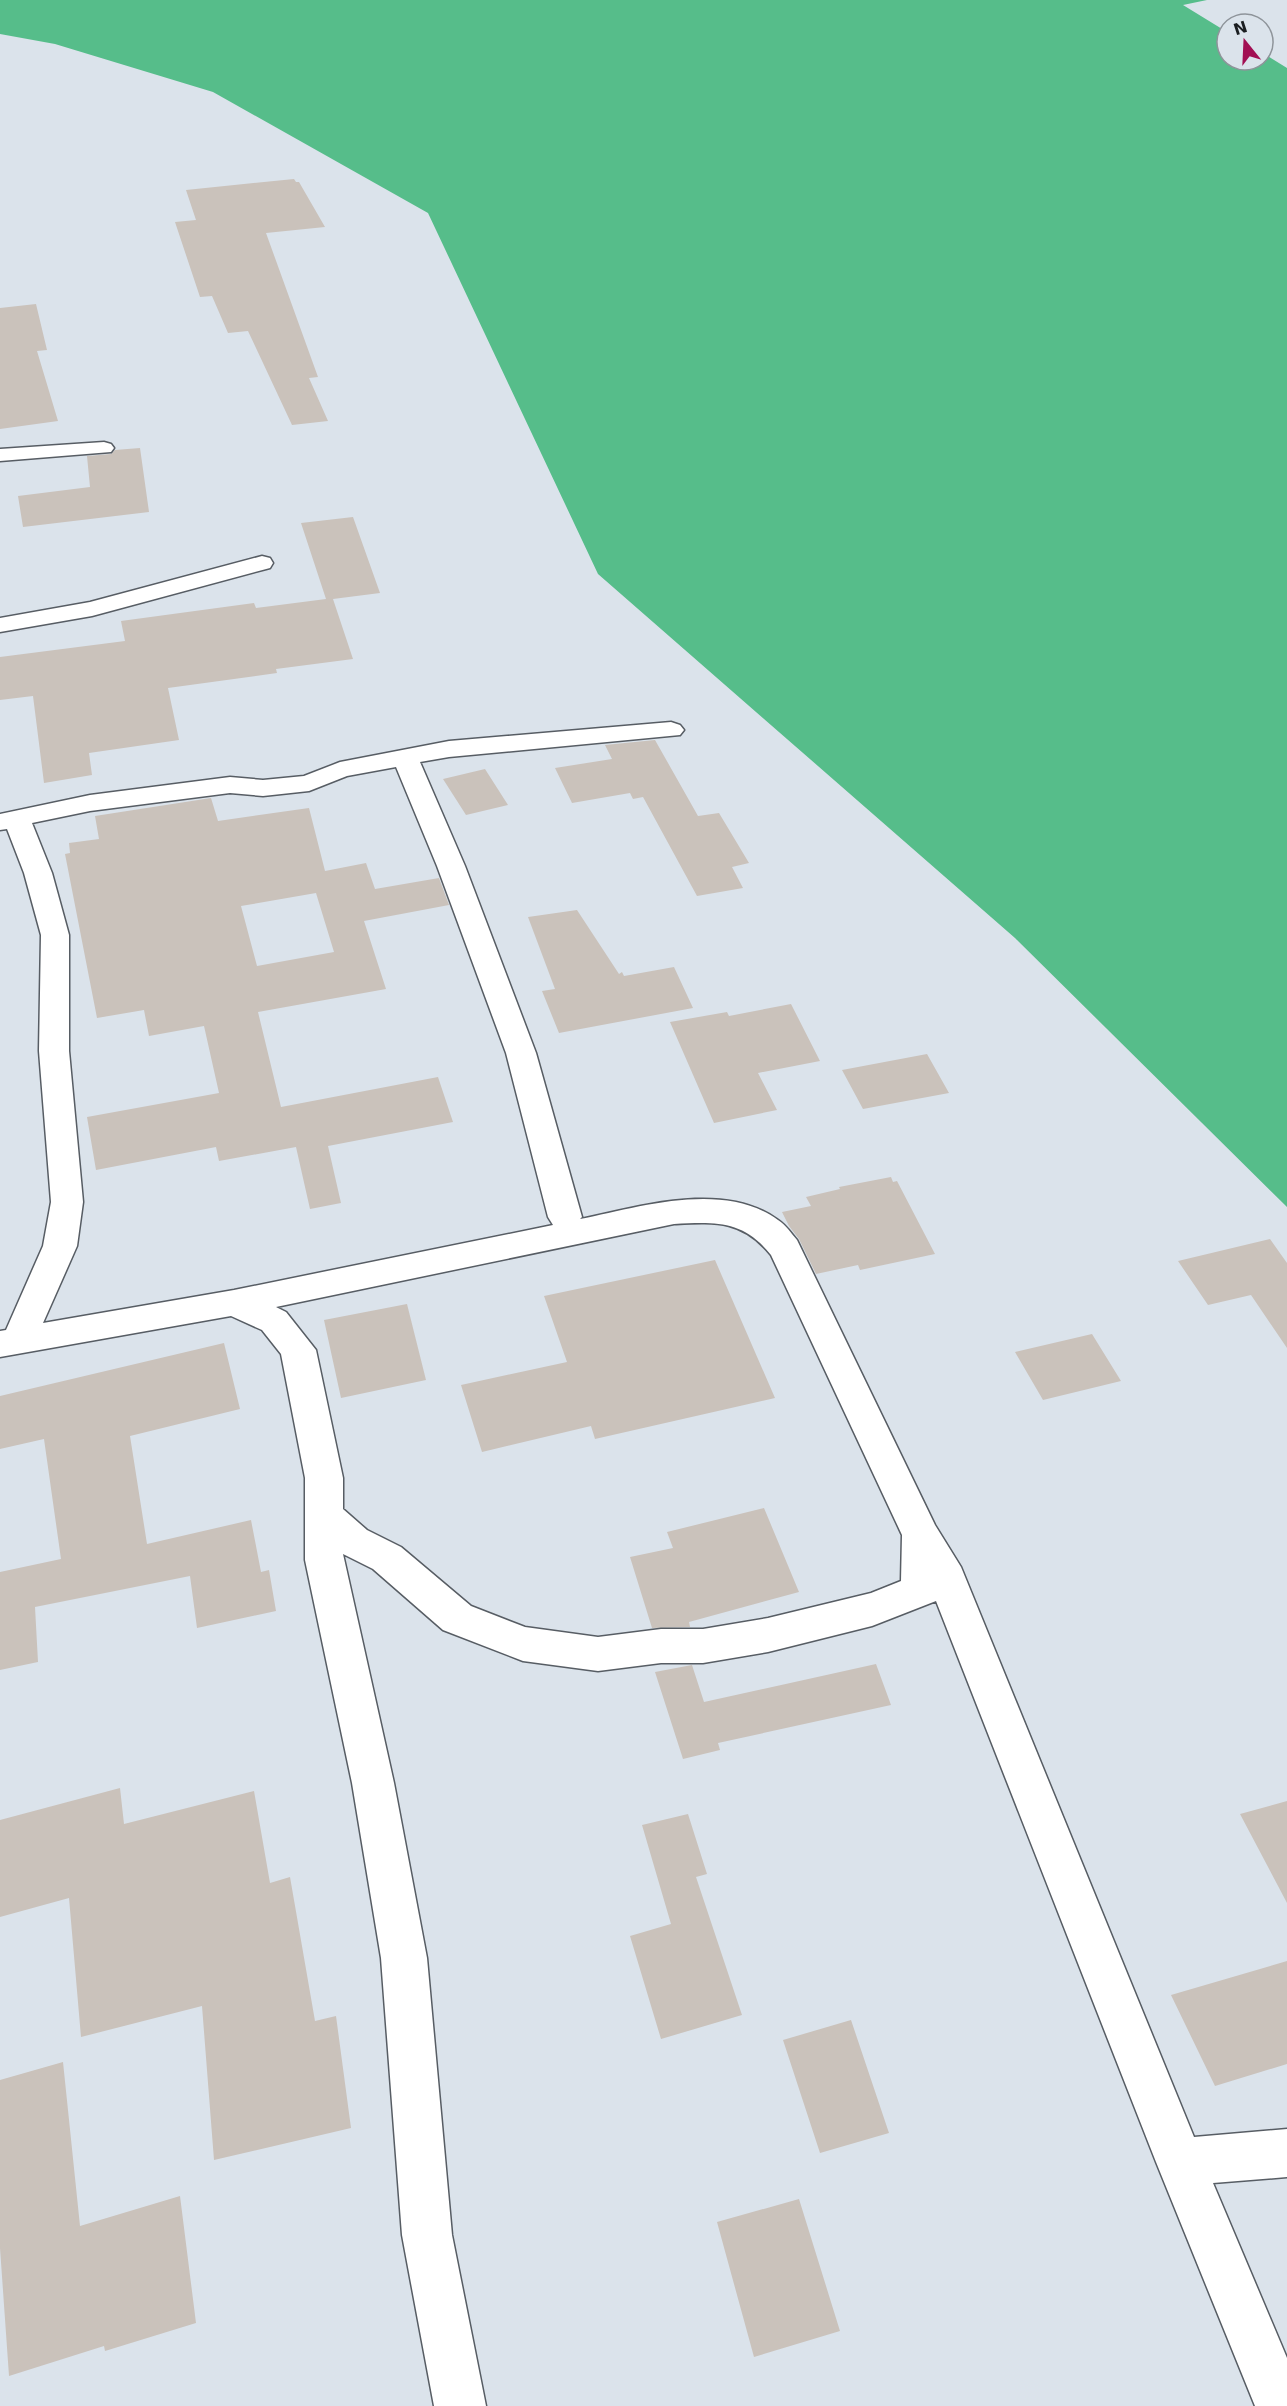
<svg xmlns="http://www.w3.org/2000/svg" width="1287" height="2406" font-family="'DejaVu Sans',sans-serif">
  <rect width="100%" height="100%" fill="#dbe3eb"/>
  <path fill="#56bd8a" d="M 0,0 L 1207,0 L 1183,5 L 1227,32 L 1227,60 L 1263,60 L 1263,53 L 1287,68 L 1287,1207 L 1015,938 L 598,574 L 428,213 L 213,92 L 55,44 L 0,34 Z"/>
  <path fill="#cac2bb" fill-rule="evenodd" d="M 294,179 L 296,182 L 299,182 L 325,227 L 266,233 L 318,377 L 309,378 L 328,421 L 292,425 L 248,331 L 228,333 L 212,296 L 200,297 L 175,222 L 196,220 L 186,190 Z
    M 36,304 L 47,350 L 37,351 L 58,421 L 0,429 L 0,308 Z
    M 140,448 L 149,512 L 23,527 L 18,496 L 90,487 L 87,456 L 111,454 L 115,450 Z
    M 353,517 L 380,593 L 333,599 L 353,659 L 276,669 L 277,673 L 168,688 L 179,740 L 89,753 L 92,775 L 44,783 L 33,696 L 0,700 L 0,657 L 125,641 L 121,621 L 254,603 L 256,608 L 326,599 L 301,523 Z
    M 655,740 L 698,816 L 719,813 L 749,863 L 732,867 L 743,888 L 697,896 L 643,797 L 633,799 L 630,793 L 572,803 L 555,768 L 612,759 L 605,745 Z
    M 485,769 L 508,805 L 466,815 L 443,779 Z
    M 211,798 L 218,821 L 309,808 L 325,871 L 366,863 L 375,889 L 439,878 L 449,905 L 364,921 L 386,989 L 258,1012 L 281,1107 L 438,1077 L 453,1122 L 328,1146 L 341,1203 L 310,1209 L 296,1147 L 219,1161 L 216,1147 L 96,1170 L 87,1117 L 219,1093 L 204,1026 L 149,1036 L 144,1010 L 97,1018 L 65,854 L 70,853 L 69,843 L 99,839 L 95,816 ZM 316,893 L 334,952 L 257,966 L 241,906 Z
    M 577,910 L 619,974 L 622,972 L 624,976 L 674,967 L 693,1008 L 559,1033 L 542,991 L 555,989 L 528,917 Z
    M 791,1004 L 820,1061 L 758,1073 L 777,1110 L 714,1123 L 670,1022 L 727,1012 L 729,1016 Z
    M 927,1054 L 949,1093 L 863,1109 L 842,1070 Z
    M 891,1177 L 893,1182 L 897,1181 L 935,1254 L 860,1270 L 858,1265 L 816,1274 L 799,1239 L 789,1226 L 782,1212 L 811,1206 L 806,1197 L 840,1189 L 839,1187 Z
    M 1270,1239 L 1287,1263 L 1287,1348 L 1251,1295 L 1208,1305 L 1178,1261 Z
    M 715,1260 L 775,1398 L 595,1439 L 591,1426 L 482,1452 L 461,1385 L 567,1362 L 544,1296 Z
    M 407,1304 L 426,1380 L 341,1398 L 324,1320 Z
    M 1092,1334 L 1121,1381 L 1043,1400 L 1015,1352 Z
    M 224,1343 L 240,1409 L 130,1436 L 147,1544 L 251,1520 L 261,1572 L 269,1570 L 276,1611 L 197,1628 L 190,1576 L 35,1607 L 38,1662 L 0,1670 L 0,1572 L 61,1559 L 44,1439 L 0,1449 L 0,1396 Z
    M 764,1508 L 799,1592 L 689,1622 L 690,1627 L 652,1628 L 630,1557 L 673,1548 L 667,1532 Z
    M 876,1664 L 891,1705 L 718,1743 L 720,1750 L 683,1759 L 655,1672 L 692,1665 L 704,1702 Z
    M 120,1788 L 124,1824 L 254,1791 L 270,1883 L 290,1877 L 315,2021 L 336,2016 L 351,2128 L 214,2160 L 202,2006 L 81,2037 L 69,1898 L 0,1917 L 0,1820 Z
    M 1287,1801 L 1287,1903 L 1240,1814 Z
    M 688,1814 L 707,1874 L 696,1877 L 742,2015 L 661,2039 L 630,1936 L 671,1924 L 642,1825 Z
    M 1287,1961 L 1287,2064 L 1215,2086 L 1171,1995 Z
    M 851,2020 L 889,2133 L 820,2153 L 783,2040 Z
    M 63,2062 L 80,2226 L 180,2196 L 196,2323 L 105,2351 L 104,2346 L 9,2376 L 0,2248 L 0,2080 Z
    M 799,2199 L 840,2331 L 754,2357 L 717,2222 Z"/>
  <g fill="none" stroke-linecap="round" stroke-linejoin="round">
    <g stroke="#575d64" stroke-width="3">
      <path id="street" d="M 104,442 L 111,444 L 114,448 L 111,452 L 0,461 L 0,449 Z
        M 262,556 L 270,558 L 273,563 L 270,568 L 92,616 L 0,632 L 0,618 L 90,602 Z
        M 671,722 L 680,725 L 684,730 L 680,735 L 449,757 L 420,762 L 465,866 L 536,1053 L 582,1217 L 580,1219 C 639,1207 724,1180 778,1220 C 786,1225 791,1233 797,1240 L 935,1525 L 961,1567 L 1194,2137 L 1287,2129 L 1287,2177 L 1213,2183 L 1287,2358 L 1287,2406 L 1255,2406 L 1156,2162 L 936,1601 L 872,1626 L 768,1652 L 703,1663 L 661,1663 L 598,1671 L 523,1661 L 443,1630 L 373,1569 L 343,1554 L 394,1783 L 427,1958 L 452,2235 L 486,2406 L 434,2406 L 402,2235 L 381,1958 L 352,1783 L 305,1560 L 305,1478 L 281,1354 L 262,1330 L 231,1316 L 0,1357 L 0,1331 L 6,1330 L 43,1246 L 51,1202 L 39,1051 L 41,935 L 24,873 L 7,829 L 0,830 L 0,814 L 90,795 L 230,777 L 263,780 L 304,776 L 340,762 L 449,741 ZM 396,767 L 437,866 L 506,1053 L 548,1217 L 553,1225 L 234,1290 L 43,1323 L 77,1246 L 83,1202 L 69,1051 L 69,935 L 52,873 L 32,823 L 90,811 L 230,793 L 263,796 L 309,791 L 347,776 ZM 674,1224 C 716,1222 743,1220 771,1255 L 902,1535 L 901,1581 L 871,1593 L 768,1618 L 703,1629 L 661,1629 L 598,1637 L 525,1627 L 471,1606 L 401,1547 L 367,1530 L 343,1509 L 343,1478 L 316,1350 L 286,1312 L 276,1307 Z"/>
    </g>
    <use href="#street" fill="#fff" fill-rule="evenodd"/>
  </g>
  <g transform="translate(1245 42) rotate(342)"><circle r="28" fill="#dbe3eb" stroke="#8e949a" stroke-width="1.5"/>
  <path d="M0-4.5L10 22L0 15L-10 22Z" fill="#a20f53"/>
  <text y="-9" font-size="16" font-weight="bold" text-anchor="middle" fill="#1a1d20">N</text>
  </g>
</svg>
